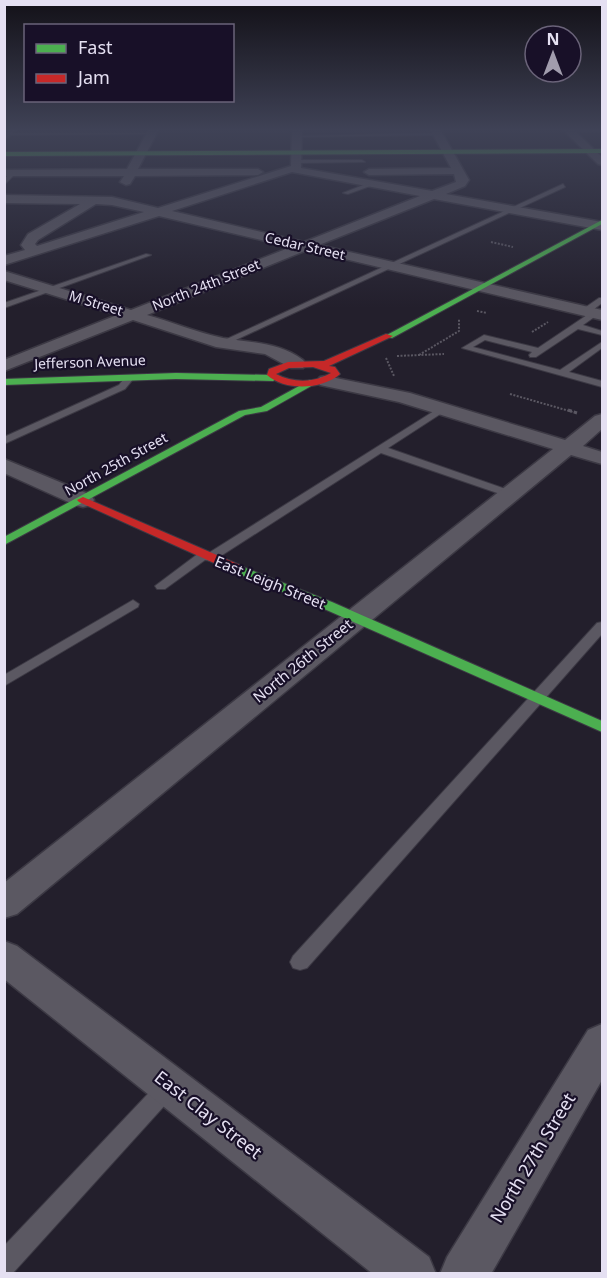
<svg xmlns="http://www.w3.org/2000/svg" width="607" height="1278" font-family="'Noto Sans',sans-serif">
  <rect width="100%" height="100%" fill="#231f2c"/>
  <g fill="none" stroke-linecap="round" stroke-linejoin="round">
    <g stroke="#3c3944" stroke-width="2">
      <path id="lane" d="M 602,130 L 602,132 L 568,132 L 570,131 Z
        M 7,133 L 152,133 L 154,134 L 5,135 Z
        M 437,133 L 439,135 L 295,137 L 297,136 Z
        M 297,160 L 362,160 L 365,162 L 295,163 Z
        M 11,172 L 16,173 L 4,185 L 4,179 Z
        M 371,182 L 373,185 L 348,194 L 343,193 Z
        M 563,184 L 565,187 L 225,345 L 218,343 Z
        M 146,254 L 151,255 L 4,308 L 4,303 Z
        M 599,298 L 602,298 L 602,303 L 589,313 L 583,313 L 583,309 Z
        M 593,311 L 600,313 L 583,325 L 602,331 L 602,335 L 578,329 L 536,357 L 530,357 L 529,355 L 532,352 L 485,340 L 473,347 L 560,370 L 602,342 L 602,348 L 569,372 L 602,381 L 602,387 L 462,348 L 484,335 L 538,348 Z
        M 126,376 L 134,378 L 125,389 L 4,444 L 4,437 L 119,385 Z
        M 442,406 L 445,407 L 445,411 L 388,448 L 514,492 L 514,496 L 506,496 L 381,453 L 213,561 L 205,560 L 165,589 L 157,589 L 155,586 L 199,553 L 207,554 Z
        M 133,600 L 139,604 L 138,607 L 4,686 L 4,675 Z
        M 602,622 L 602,634 L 307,968 L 300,970 L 293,968 L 290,962 L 293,956 L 597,623 Z
        M 168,1077 L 175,1080 L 179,1087 L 175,1094 L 13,1273 L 4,1274 L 4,1246 L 161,1080 Z"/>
    </g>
    <g stroke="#3c3944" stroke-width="3">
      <path id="street" d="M 7,129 L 17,129 L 4,140 L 4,131 Z
        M 149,129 L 159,129 L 138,169 L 258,169 L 263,172 L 258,175 L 135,176 L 130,184 L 126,185 L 120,182 L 124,176 L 4,176 L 4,170 L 127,169 Z
        M 292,129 L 302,129 L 301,168 L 432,191 L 456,182 L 454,174 L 369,175 L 364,172 L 369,169 L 451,168 L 430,129 L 440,129 L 469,180 L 465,186 L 446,194 L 602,222 L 602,230 L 434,199 L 319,245 L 602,310 L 602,320 L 307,250 L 147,315 C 172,322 198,333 223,338 C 252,343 279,342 303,360 L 306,364 L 303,368 L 291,368 L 265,354 L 216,347 L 133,320 L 4,371 L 4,360 L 117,315 L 4,280 L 4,271 L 131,310 L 291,247 L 159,216 L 4,265 L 4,256 L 25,250 L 21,245 L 28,234 L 80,204 L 4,203 L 4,195 L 112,197 L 158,208 L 291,166 ZM 292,172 L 420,196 L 304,242 L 172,211 ZM 96,204 L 112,205 L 144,212 L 37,246 L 35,244 L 38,240 Z
        M 562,129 L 573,129 L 602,157 L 602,165 L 598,164 Z
        M 326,376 L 410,393 L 565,440 L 595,416 L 602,414 L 602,429 L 583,446 L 602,452 L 602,464 L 571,455 L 17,914 L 4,918 L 4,883 L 553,449 L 399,402 L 320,385 L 317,381 L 320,377 Z
        M 4,459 L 91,495 L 94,500 L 91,505 L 83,507 L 75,505 L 4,473 Z
        M 4,941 L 17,946 L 429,1257 L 436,1274 L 373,1274 L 4,979 Z
        M 602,1024 L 602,1080 L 491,1274 L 440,1274 L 447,1257 L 588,1030 Z"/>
    </g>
    <g stroke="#3c3944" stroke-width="2">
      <path id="fast" d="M 602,149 L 602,153 L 4,156 L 4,152 Z
        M 602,220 L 602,224 L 392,338 L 385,336 Z
        M 176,373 L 273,375 L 278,378 L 273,381 L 176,379 L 4,385 L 4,379 Z
        M 310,380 L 315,383 L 313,385 L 267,411 L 245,415 L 4,545 L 4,537 L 239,411 L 261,407 Z
        M 238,565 L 332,602 L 602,721 L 602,732 L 322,608 L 234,572 L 232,569 Z"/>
    </g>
    <g stroke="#3c3944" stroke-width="2">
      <path id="jam" d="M 386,334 L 393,336 L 329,366 L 335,367 L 340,374 C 322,390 285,391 267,375 L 269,369 L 288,362 L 324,361 ZM 313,367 L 331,373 C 314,383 293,383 276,374 L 289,368 Z
        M 83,497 L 242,566 L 244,569 L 238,573 L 234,572 L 79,502 L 77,500 Z"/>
    </g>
    <path stroke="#5a5762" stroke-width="1.5" stroke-dasharray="1.5 1.5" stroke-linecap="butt" d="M 170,129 L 201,129"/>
    <path stroke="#5a5762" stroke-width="2" stroke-dasharray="2 1.5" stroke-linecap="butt" d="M 491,242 L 513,247
      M 477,311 L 487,313
      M 532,332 L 548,322
      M 419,355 L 459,331 L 459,319
      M 397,356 L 444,354
      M 386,358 L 394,376
      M 510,394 L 573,412"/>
    <path stroke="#5a5762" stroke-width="3" stroke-dasharray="4 2" stroke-linecap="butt" d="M 568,410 L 577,413"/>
    <use href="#lane" fill="#5b5862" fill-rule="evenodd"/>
    <use href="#street" fill="#5b5862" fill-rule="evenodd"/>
    <use href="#fast" fill="#4caf50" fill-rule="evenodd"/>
    <use href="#jam" fill="#c62828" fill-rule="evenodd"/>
  </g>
  <linearGradient id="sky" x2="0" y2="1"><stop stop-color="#131118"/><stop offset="0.42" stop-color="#3f4256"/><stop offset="1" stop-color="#3f4256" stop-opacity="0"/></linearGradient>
  <rect width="607" height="308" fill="url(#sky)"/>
  <g text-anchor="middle" stroke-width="4.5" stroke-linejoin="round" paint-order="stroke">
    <g font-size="14" fill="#e5e0f2" stroke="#181028">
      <text transform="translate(305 246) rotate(13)" y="5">Cedar Street</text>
      <text transform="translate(206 285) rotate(-22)" y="5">North 24th Street</text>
      <text transform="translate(96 303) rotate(17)" y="5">M Street</text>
      <text transform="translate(90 362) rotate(-2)" y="5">Jefferson Avenue</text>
      <text transform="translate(116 464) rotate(-29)" y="5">North 25th Street</text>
    </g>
    <g font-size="15" fill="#e5e0f2" stroke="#181028">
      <text transform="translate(270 583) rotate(22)" y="5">East Leigh Street</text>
      <text transform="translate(303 661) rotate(-39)" y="5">North 26th Street</text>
    </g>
    <g font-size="18" fill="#e5e0f2" stroke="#181028">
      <text transform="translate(208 1115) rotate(38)" y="6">East Clay Street</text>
      <text transform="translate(533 1158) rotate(-59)" y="6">North 27th Street</text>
    </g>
  </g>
  <rect width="607" height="1278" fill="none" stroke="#e5e0f2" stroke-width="12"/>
  <rect x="24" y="24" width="210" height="78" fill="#181028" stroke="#6a6379" stroke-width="1.5"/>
  <rect x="36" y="44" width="30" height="9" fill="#4caf50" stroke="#6a6379" stroke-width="1.5"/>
  <text x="78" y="54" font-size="18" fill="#e5e0f2">Fast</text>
  <rect x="36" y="74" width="30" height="9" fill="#c62828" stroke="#6a6379" stroke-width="1.5"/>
  <text x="78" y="84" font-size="18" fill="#e5e0f2">Jam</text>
  <g transform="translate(553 54)"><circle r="28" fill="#181028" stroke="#6a6379" stroke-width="1.5"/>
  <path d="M0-4.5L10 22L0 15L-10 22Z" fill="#a19cad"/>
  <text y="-9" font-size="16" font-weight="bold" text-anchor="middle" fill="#e5e0f2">N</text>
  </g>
</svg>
